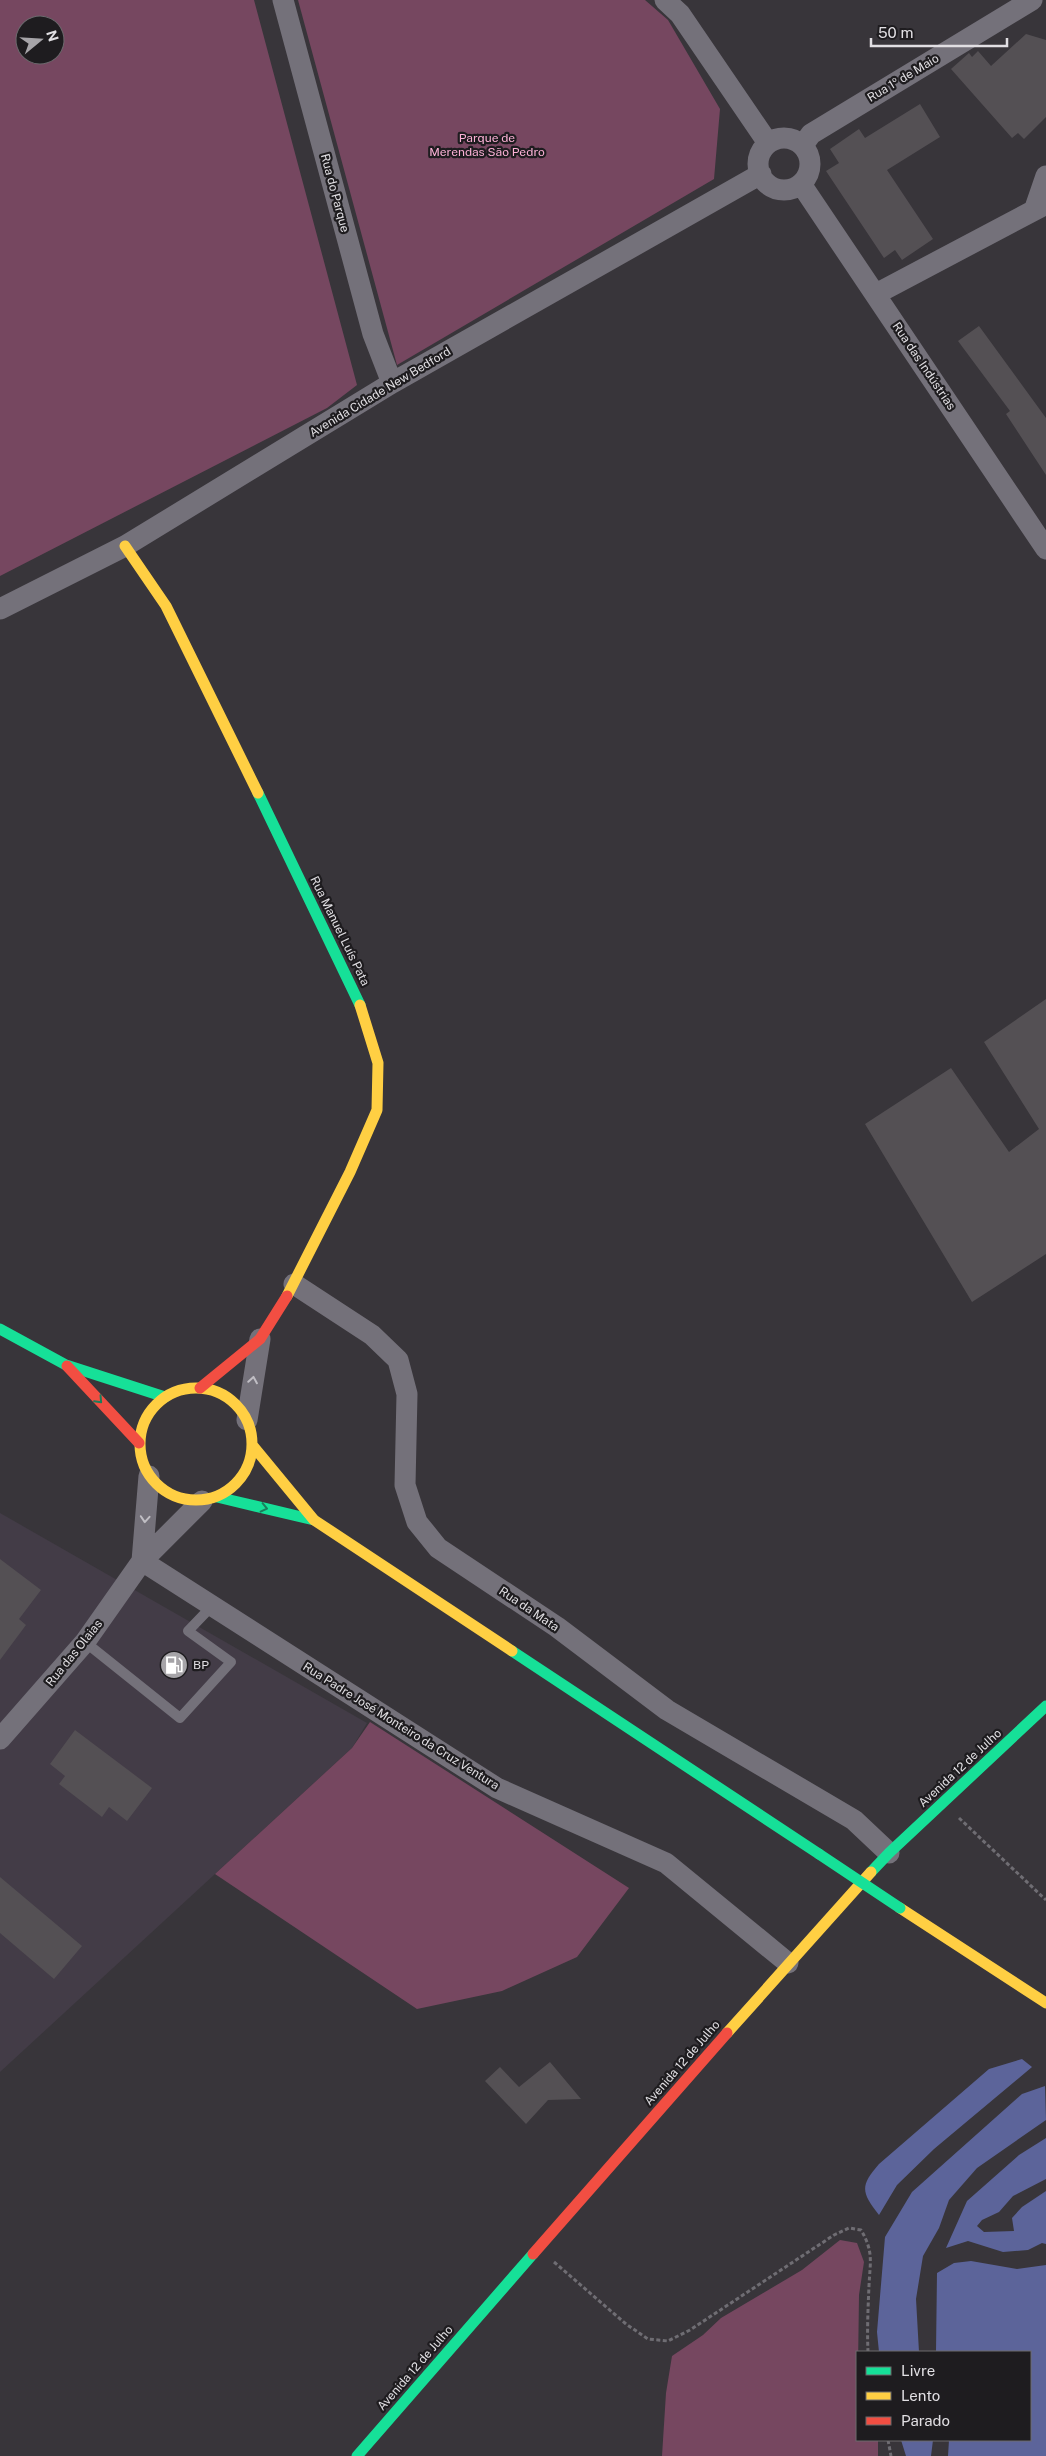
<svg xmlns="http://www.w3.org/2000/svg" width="1046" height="2456" font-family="'Public Sans',sans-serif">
  <rect width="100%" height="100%" fill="#38353a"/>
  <path fill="#433c47" d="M 0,1513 L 367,1723 L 352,1748 L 0,2072 Z"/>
  <path fill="#764760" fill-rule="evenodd" d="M 0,0 L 254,0 L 357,385 L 327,408 L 0,576 ZM 25,25 L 55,25 L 55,55 L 25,55 Z
    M 298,0 L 645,0 L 668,20 L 720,109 L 714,179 L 397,365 Z
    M 370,1722 L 629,1888 L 577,1957 L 502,1991 L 417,2009 L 215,1874 L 352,1748 Z
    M 840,2240 L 857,2243 L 864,2262 L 859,2295 L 857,2440 L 878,2440 L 878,2456 L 662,2456 L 666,2393 L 672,2356 L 703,2335 L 721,2318 L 802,2270 Z"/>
  <path fill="#5c649a" d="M 1022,2059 L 1032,2067 L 934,2149 L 897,2185 L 879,2215 C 861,2192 860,2186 879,2164 L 989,2069 Z
    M 1045,2086 L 1046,2120 L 977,2168 L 949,2200 L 939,2228 L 923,2256 L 916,2299 L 919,2352 L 879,2352 L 877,2332 L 885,2237 L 912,2192 L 1022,2094 Z
    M 1046,2138 L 1046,2179 L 1013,2196 L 999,2212 L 982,2220 L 977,2226 L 984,2232 L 1014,2231 L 1012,2218 L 1022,2207 L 1046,2191 L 1046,2244 L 1042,2243 L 1028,2250 L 1003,2252 L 968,2241 L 946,2248 L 967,2201 L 1019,2155 Z
    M 971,2261 L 1017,2269 L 1046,2265 L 1046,2456 L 948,2456 L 949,2440 L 1030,2440 L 1030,2352 L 936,2352 L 937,2273 L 954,2263 Z
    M 901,2440 L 933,2440 L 931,2456 L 906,2456 Z"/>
  <path fill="#545054" d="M 1026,34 L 1046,40 L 1046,117 L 1024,139 L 1018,133 L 1012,138 L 951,69 L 969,53 L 972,57 L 978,51 L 991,66 Z
    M 920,104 L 940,137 L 887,170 L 933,239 L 902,260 L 895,250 L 884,258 L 826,171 L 839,163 L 830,149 L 859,129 L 865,138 Z
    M 979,326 L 1046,418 L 1046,475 L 1006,414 L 1010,411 L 958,341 Z
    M 1046,999 L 1046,1254 L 972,1302 L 865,1124 L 951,1068 L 1009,1152 L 1039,1129 L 984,1042 Z
    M 0,1559 L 41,1590 L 19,1619 L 26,1625 L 0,1660 Z
    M 75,1730 L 152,1788 L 127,1821 L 109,1807 L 102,1817 L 59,1784 L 65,1776 L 50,1764 Z
    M 0,1877 L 82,1946 L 54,1979 L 0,1933 Z
    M 550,2062 L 581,2099 L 548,2100 L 526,2124 L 485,2081 L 500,2067 L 519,2087 Z"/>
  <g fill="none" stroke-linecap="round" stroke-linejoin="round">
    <path stroke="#6f6d73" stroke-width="3" stroke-dasharray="4 2.5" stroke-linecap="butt" d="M 959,1818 L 1046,1900
      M 554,2262 L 626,2324 L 648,2339 L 668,2341 L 690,2330 L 834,2235 L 849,2228 L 861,2230 C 874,2252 870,2262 869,2286 C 868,2308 867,2331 868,2352
      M 888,2440 L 891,2456"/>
    <path stroke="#74717a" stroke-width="10" d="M 85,1642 L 180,1718 L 231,1662 L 188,1631 L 212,1606"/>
    <path stroke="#74717a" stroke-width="21" d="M 283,0 L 373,334 L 392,383
      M 665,0 L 680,14 L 768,143
      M758 164a26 26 0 1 1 52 0a26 26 0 1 1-52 0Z
      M 803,145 L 811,134 L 1032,0
      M 801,184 L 1046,549
      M 1035,208 L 1046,176
      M 876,294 L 1046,204
      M 0,609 L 125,546 L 392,383 L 761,174
      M 294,1284 L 372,1335 L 398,1360 L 407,1394 L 405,1485 L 417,1522 L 438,1548 L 557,1627 L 667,1710 L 854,1820 L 889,1853
      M 247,1420 L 260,1339
      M 142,1561 L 497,1788 L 666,1863 L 788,1963
      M 142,1561 L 149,1476
      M 0,1739 L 85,1642 L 142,1561 L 202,1501"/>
    <path stroke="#16e098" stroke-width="11" d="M 258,793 L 360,1005
      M 0,1329 L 66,1365 L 165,1397
      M 217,1497 L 314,1520
      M 512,1651 L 819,1854
      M 871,1872 L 889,1853 L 1046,1706
      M 357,2456 L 533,2254"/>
    <path stroke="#ffcf43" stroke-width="11" d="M 125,546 L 166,606 L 258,793
      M 287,1296 L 350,1172 L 377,1110 L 378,1063 L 360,1005
      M140 1444a56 56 0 1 1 112 0a56 56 0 1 1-112 0Z
      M 253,1446 L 314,1520 L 512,1651
      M 900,1908 L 1046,2003
      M 727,2033 L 871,1872"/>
    <path stroke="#f24e42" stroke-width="11" d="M 67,1366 L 139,1443
      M 200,1388 L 260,1339 L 287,1296
      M 533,2254 L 727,2033"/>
    <path stroke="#16e098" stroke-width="11" d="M 819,1854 L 900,1908"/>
  </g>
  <defs><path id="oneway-chevron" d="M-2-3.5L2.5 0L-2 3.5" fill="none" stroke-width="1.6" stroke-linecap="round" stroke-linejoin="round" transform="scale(1.25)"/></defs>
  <g stroke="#c0bec4">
    <use href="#oneway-chevron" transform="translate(253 1380) rotate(-81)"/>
    <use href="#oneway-chevron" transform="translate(145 1519) rotate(94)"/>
  </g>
  <g stroke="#1a7e5c">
    <use href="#oneway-chevron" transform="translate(99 1400) rotate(47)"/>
    <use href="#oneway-chevron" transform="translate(264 1508) rotate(13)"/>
  </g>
  <defs>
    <g id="fuel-disc" transform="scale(1.4375)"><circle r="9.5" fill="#a6a4a8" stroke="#1e1c1f"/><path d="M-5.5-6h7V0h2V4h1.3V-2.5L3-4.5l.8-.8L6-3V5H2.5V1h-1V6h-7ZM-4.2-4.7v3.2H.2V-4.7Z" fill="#fff"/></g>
  </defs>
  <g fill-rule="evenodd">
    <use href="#fuel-disc" x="174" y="1665"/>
  </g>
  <g text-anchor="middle" stroke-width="4.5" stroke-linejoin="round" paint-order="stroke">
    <g font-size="12" fill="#e1dfe3" stroke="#1e1c1f">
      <text transform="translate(903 78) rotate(-31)" y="4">Rua 1º de Maio</text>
      <text transform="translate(335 193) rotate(75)" y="4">Rua do Parque</text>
      <text transform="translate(924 366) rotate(56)" y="4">Rua das Indústrias</text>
      <text transform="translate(380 392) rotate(-31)" y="4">Avenida Cidade New Bedford</text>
      <text transform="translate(340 931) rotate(64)" y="4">Rua Manuel Luís Pata</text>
      <text transform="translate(529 1609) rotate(34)" y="4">Rua da Mata</text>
      <text transform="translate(74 1653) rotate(-51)" y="4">Rua das Olaias</text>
      <text transform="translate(401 1726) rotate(32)" y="4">Rua Padre José Monteiro da Cruz Ventura</text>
      <text transform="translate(960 1768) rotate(-43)" y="4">Avenida 12 de Julho</text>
      <text transform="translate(682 2063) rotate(-49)" y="4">Avenida 12 de Julho</text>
      <text transform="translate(415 2368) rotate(-49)" y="4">Avenida 12 de Julho</text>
    </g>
    <g font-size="12" fill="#fcb1d6" stroke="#1e1c1f">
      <text x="487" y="142">Parque de<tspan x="487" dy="14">Merendas São Pedro</tspan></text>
    </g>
    <g font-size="12" fill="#e1dfe3" stroke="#1e1c1f" text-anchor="start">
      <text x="193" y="1669">BP</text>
    </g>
  </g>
  <rect x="856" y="2351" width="175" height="90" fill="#1e1c1f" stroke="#6c6a6d"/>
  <rect x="866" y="2367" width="25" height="8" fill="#16e098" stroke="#6c6a6d"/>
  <text x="901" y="2376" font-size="15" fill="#e1dfe3">Livre</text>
  <rect x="866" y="2392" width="25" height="8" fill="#ffcf43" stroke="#6c6a6d"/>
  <text x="901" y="2401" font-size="15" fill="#e1dfe3">Lento</text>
  <rect x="866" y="2417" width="25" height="8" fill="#f24e42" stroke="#6c6a6d"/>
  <text x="901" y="2426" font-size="15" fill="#e1dfe3">Parado</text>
  <g transform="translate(40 40) rotate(72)"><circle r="24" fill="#1e1c1f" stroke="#6c6a6d"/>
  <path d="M0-4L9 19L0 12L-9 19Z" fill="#a6a4a8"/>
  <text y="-8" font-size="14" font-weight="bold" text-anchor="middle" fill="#e1dfe3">N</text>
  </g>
  <path d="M871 38v8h136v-8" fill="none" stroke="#e1dfe3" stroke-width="2.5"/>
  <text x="878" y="38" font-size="15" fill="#e1dfe3" stroke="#1e1c1f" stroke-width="4" paint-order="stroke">50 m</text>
</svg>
